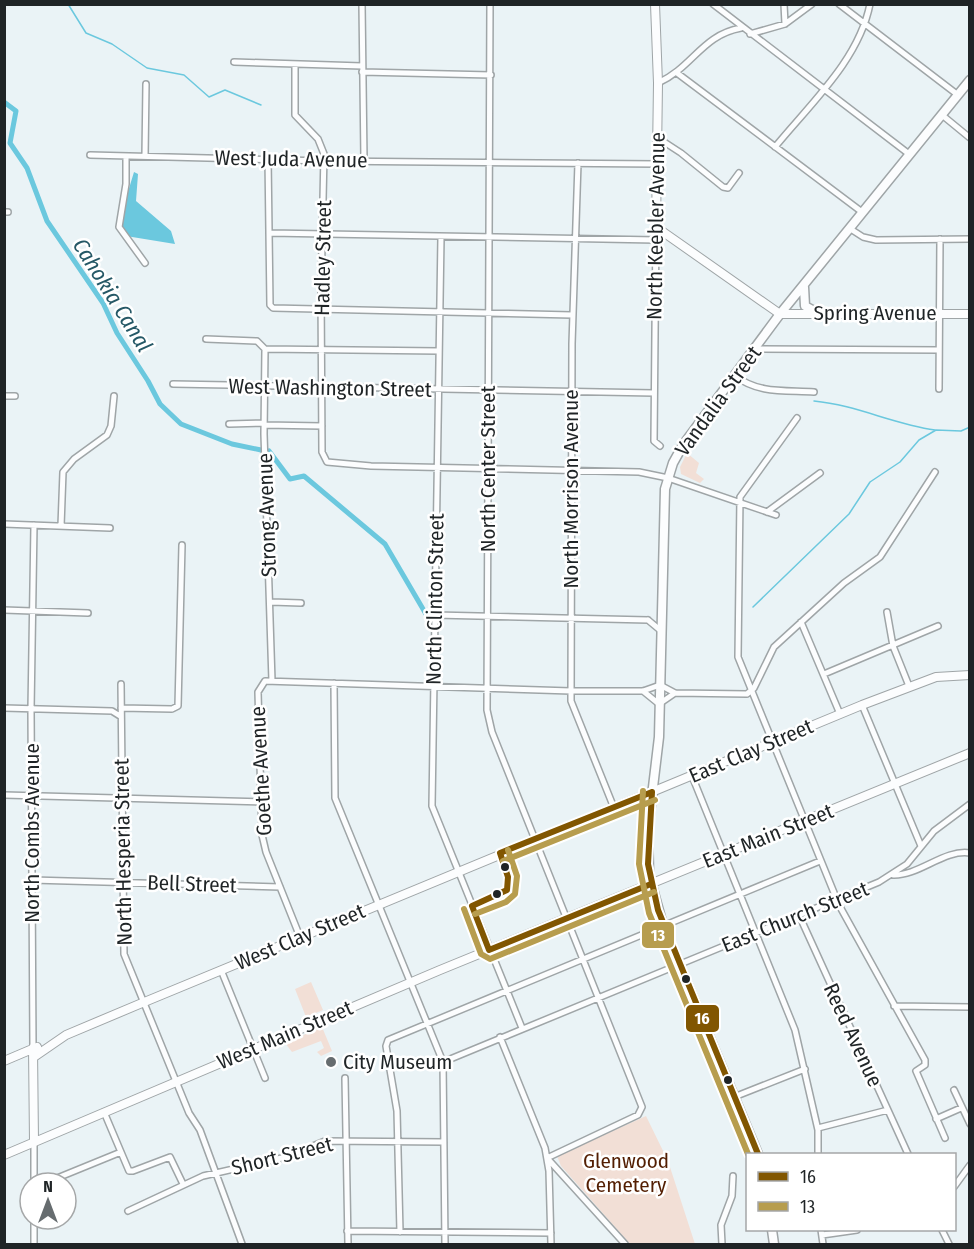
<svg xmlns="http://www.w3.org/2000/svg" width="974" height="1249" font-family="'Fira Sans Condensed',sans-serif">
  <rect width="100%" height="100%" fill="#eaf3f6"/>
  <path fill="#f2dfd6" d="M 687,453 L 699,463 L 696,473 L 704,479 L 700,483 L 681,474 L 680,467 Z
    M 311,982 L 323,1010 L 306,1017 L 295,989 Z
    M 322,1027 L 332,1051 L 321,1056 L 317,1052 L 324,1048 L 321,1041 L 292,1052 L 285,1043 Z
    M 646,1116 L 668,1161 L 695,1244 L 630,1244 L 561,1166 L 557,1156 Z"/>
  <path fill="#6bc8de" d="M 134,172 L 138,174 L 136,201 L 171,231 L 175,244 L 126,236 L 122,229 L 124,205 Z"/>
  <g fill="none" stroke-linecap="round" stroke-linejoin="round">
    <path stroke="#6bc8de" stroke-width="1.5" d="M 68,4 L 86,33 L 112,44 L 147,68 L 184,75 L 209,97 L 225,90 L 261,105
      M 814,401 C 856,405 893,424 935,430
      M 753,607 L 849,514 L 870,482 L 900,462 L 919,440 L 936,430 L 961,431 L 970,427"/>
    <path stroke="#6bc8de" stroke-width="5" d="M 4,102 L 16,111 L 10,143 L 27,168 L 47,221 L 103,303 L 117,333 L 148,381 L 160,404 L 181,424 L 232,444 L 261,450
      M 269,451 L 290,479 L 304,476 L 385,544 L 430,621"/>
    <g stroke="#9fa5a7" stroke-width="8">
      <path id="street" d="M 362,4 L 364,160
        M 490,4 L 487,710 L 492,732 L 642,1107 L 638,1115 L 547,1158 L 625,1244
        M 713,4 L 909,154
        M 784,4 L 785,24
        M 839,4 L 958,95
        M 750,34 L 785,24 L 812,4
        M 234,62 L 362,66
        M 295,64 L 295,115 L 318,139 L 324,154 L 321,291 L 322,452 L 327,462 L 371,466 L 639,472 L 668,478 L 776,515
        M 362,72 L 491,75
        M 677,73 L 862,212
        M 658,83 C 693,67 702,35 741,28
        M 942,115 L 970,138
        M 658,138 L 681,153 L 723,187 L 728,188 L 739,173
        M 775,147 C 810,104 859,60 870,4
        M 90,155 L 325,161 L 657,164
        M 126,156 L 126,184 L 119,227 L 145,263
        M 145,156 L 146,84
        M 268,158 L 270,305 L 273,308 L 572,315
        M 578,163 L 572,344 L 571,701 L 614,808
        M 4,212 L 8,212
        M 656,227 L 654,441 L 660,446
        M 849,228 L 863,237 L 876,240 L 970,239
        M 270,233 L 656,240
        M 441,237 L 432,806 L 522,1028
        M 206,339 L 257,341 L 265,349 L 439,351
        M 265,349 L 264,434 L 272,681
        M 756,349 L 939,350
        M 736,376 C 757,394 788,390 814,392
        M 173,384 L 654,393
        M 939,389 L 940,239
        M 4,396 L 15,396
        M 797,418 L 740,497 L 738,657 L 839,905 L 925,1060 L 925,1065 L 916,1071 L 945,1138
        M 229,424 L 264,423
        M 264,425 L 322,426
        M 767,512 L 820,473
        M 4,524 L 110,528
        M 61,526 L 63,472 L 74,459 L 107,435 L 111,426 L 114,396
        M 271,602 L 301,603
        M 4,610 L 88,613
        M 887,612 L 893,646 L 909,686
        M 435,615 L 648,620
        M 648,620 L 660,630
        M 801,622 L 840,714
        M 824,674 L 938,626
        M 334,683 L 335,798 L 443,1062 L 445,1244
        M 121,684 L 124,954 L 189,1113 L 200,1130 L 242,1244
        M 643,691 L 659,704 L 675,693
        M 862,705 L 921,846
        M 4,708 L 112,711 L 120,716
        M 121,708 L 172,709 L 178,706 L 182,545
        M 692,776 L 795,1030 L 818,1130 L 818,1154
        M 4,795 L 261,802
        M 893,875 C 919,876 944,849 970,853
        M 32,880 L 280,887
        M 799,915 L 908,1154
        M 300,937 L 266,852 L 262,835 L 258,692 L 265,681 L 571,691 L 643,691 L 660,685 L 675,693 L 747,694 L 754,688 L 774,647 L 844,583 L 880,557 L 935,472
        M 221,970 L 265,1078
        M 894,1006 L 970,1007
        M 500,1037 L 545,1148 L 549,1171 L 551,1244
        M 33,1048 L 31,709 L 34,525
        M 443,1062 L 879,882 L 907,864 L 934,831 L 970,804
        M 345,1078 L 348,1244
        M 954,1090 L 970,1124
        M 734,1097 L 805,1069
        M 104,1112 L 129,1171 L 133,1171 L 170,1157 L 183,1184
        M 936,1119 L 961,1108
        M 818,1128 L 888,1110
        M 34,1183 L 34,1142
        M 45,1183 L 121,1152
        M 954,1187 L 970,1165
        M 128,1211 L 203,1176 L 286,1157 L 325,1141 L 444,1142
        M 34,1219 L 34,1244
        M 821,1230 L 823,1244
        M 942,1230 L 949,1244
        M 347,1231 L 551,1233
        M 400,1232 L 397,1111 L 386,1046 L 388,1040 L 820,861
        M 822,1235 L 857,1230
        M 722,1244 L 721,1225 L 732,1196 L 733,1176"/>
    </g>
    <g stroke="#9fa5a7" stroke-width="10">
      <path id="secondary" d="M 655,4 L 658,83 L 656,227 L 780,314 L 970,314
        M 33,1048 L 34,1142
        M 34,1057 L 66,1035 L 142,1003 L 862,705 L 936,677 L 970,675
        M 4,1061 L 37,1047
        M 4,1155 L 440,970 L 970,753"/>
    </g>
    <g stroke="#9fa5a7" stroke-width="11">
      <path id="primary" d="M 804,287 L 805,306 L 818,313
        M 758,1154 L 663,925 L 649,875 L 648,829 L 659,737 L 665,489 L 673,463 L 683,445 L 780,314 L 970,80
        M 772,1230 L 774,1244"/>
    </g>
    <use href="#street" stroke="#fcfdfe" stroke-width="5"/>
    <use href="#secondary" stroke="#fcfdfe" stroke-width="8"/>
    <use href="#primary" stroke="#fcfdfe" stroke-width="8"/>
    <g stroke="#fff" stroke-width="10">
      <path id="bus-1" d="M 652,792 L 648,864 L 658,910 L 758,1154
        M 500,853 L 652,792
        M 472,906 L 489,950 L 651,884
        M 472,906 L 507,890 L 508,877 L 500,853"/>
    </g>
    <g stroke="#fff" stroke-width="10">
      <path id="bus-2" d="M 643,791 L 639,864 L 649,913 L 748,1154
        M 503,861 L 655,800
        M 464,909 L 481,954 L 490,959 L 654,892
        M 475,914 L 506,902 L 515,894 L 517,876 L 508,850"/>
    </g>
    <use href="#bus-1" stroke="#815601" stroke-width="6"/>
    <use href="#bus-2" stroke="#b79d4e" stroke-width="6"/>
  </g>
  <g fill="#1f2426" stroke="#fff" stroke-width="2">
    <circle cx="505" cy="867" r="5"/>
    <circle cx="497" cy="894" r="5"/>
    <circle cx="686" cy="979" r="5"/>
    <circle cx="728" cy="1080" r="5"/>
  </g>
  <circle fill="#666c6f" stroke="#fff" stroke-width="2" cx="331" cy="1062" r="6"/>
  <g text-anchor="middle" stroke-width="5" stroke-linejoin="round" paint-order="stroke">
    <g font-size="21" fill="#1f2426" stroke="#fff">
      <text transform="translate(291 159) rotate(1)" y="7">West Juda Avenue</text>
      <text transform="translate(656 226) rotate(-89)" y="7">North Keebler Avenue</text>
      <text transform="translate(323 258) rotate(-89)" y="7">Hadley Street</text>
      <text x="875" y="320">Spring Avenue</text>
      <text transform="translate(330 388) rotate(1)" y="7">West Washington Street</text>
      <text transform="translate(718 401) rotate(-54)" y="7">Vandalia Street</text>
      <text transform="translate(488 469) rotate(-90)" y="7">North Center Street</text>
      <text transform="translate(571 489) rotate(-90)" y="7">North Morrison Avenue</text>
      <text transform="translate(267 515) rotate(-92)" y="7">Strong Avenue</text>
      <text transform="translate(435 599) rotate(-89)" y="7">North Clinton Street</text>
      <text transform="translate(751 751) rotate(-23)" y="7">East Clay Street</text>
      <text transform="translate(261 771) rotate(-93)" y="7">Goethe Avenue</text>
      <text transform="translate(32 833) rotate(-90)" y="7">North Combs Avenue</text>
      <text transform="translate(768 836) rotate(-22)" y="7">East Main Street</text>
      <text transform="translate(123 852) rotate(-91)" y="7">North Hesperia Street</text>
      <text transform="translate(192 884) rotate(2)" y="7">Bell Street</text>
      <text transform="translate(795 917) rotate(-22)" y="7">East Church Street</text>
      <text transform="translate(300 937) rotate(-23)" y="7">West Clay Street</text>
      <text transform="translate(285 1035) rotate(-23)" y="7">West Main Street</text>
      <text transform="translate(853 1035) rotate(65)" y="7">Reed Avenue</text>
      <text transform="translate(282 1156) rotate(-14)" y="7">Short Street</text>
    </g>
    <g font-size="21" fill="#1f2426" stroke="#fff" text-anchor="start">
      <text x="343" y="1069">City Museum</text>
    </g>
    <g font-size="21" fill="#531e02" stroke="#fff">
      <text x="626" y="1168">Glenwood<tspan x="626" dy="24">Cemetery</tspan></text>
    </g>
    <g font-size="22" font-style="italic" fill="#255866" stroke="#fff">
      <text transform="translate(113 295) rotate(58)" y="8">Cahokia Canal</text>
    </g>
  </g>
  <g stroke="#fff" stroke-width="2">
    <rect x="641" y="921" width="34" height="28" rx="6" fill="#b79d4e"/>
    <rect x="685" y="1004" width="35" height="29" rx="6" fill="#815601"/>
  </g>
  <g font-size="16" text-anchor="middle" font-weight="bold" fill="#fff">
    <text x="658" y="941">13</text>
    <text x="702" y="1024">16</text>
  </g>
  <rect width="974" height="1249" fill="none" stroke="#1f2426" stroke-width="12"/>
  <rect x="746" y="1153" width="210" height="78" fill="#ffffff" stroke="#a5a7a8" stroke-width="1.5"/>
  <rect x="758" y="1172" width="30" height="9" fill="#815601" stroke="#a5a7a8" stroke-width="1.5"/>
  <text x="800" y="1183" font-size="18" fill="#1f2426">16</text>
  <rect x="758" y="1202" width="30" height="9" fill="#b79d4e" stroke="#a5a7a8" stroke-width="1.5"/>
  <text x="800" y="1213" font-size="18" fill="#1f2426">13</text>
  <g transform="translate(48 1201)"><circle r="28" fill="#ffffff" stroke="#a5a7a8" stroke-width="1.5"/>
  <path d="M0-4.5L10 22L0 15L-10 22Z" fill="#666c6f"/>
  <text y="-9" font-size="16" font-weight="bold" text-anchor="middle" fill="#1f2426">N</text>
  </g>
</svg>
